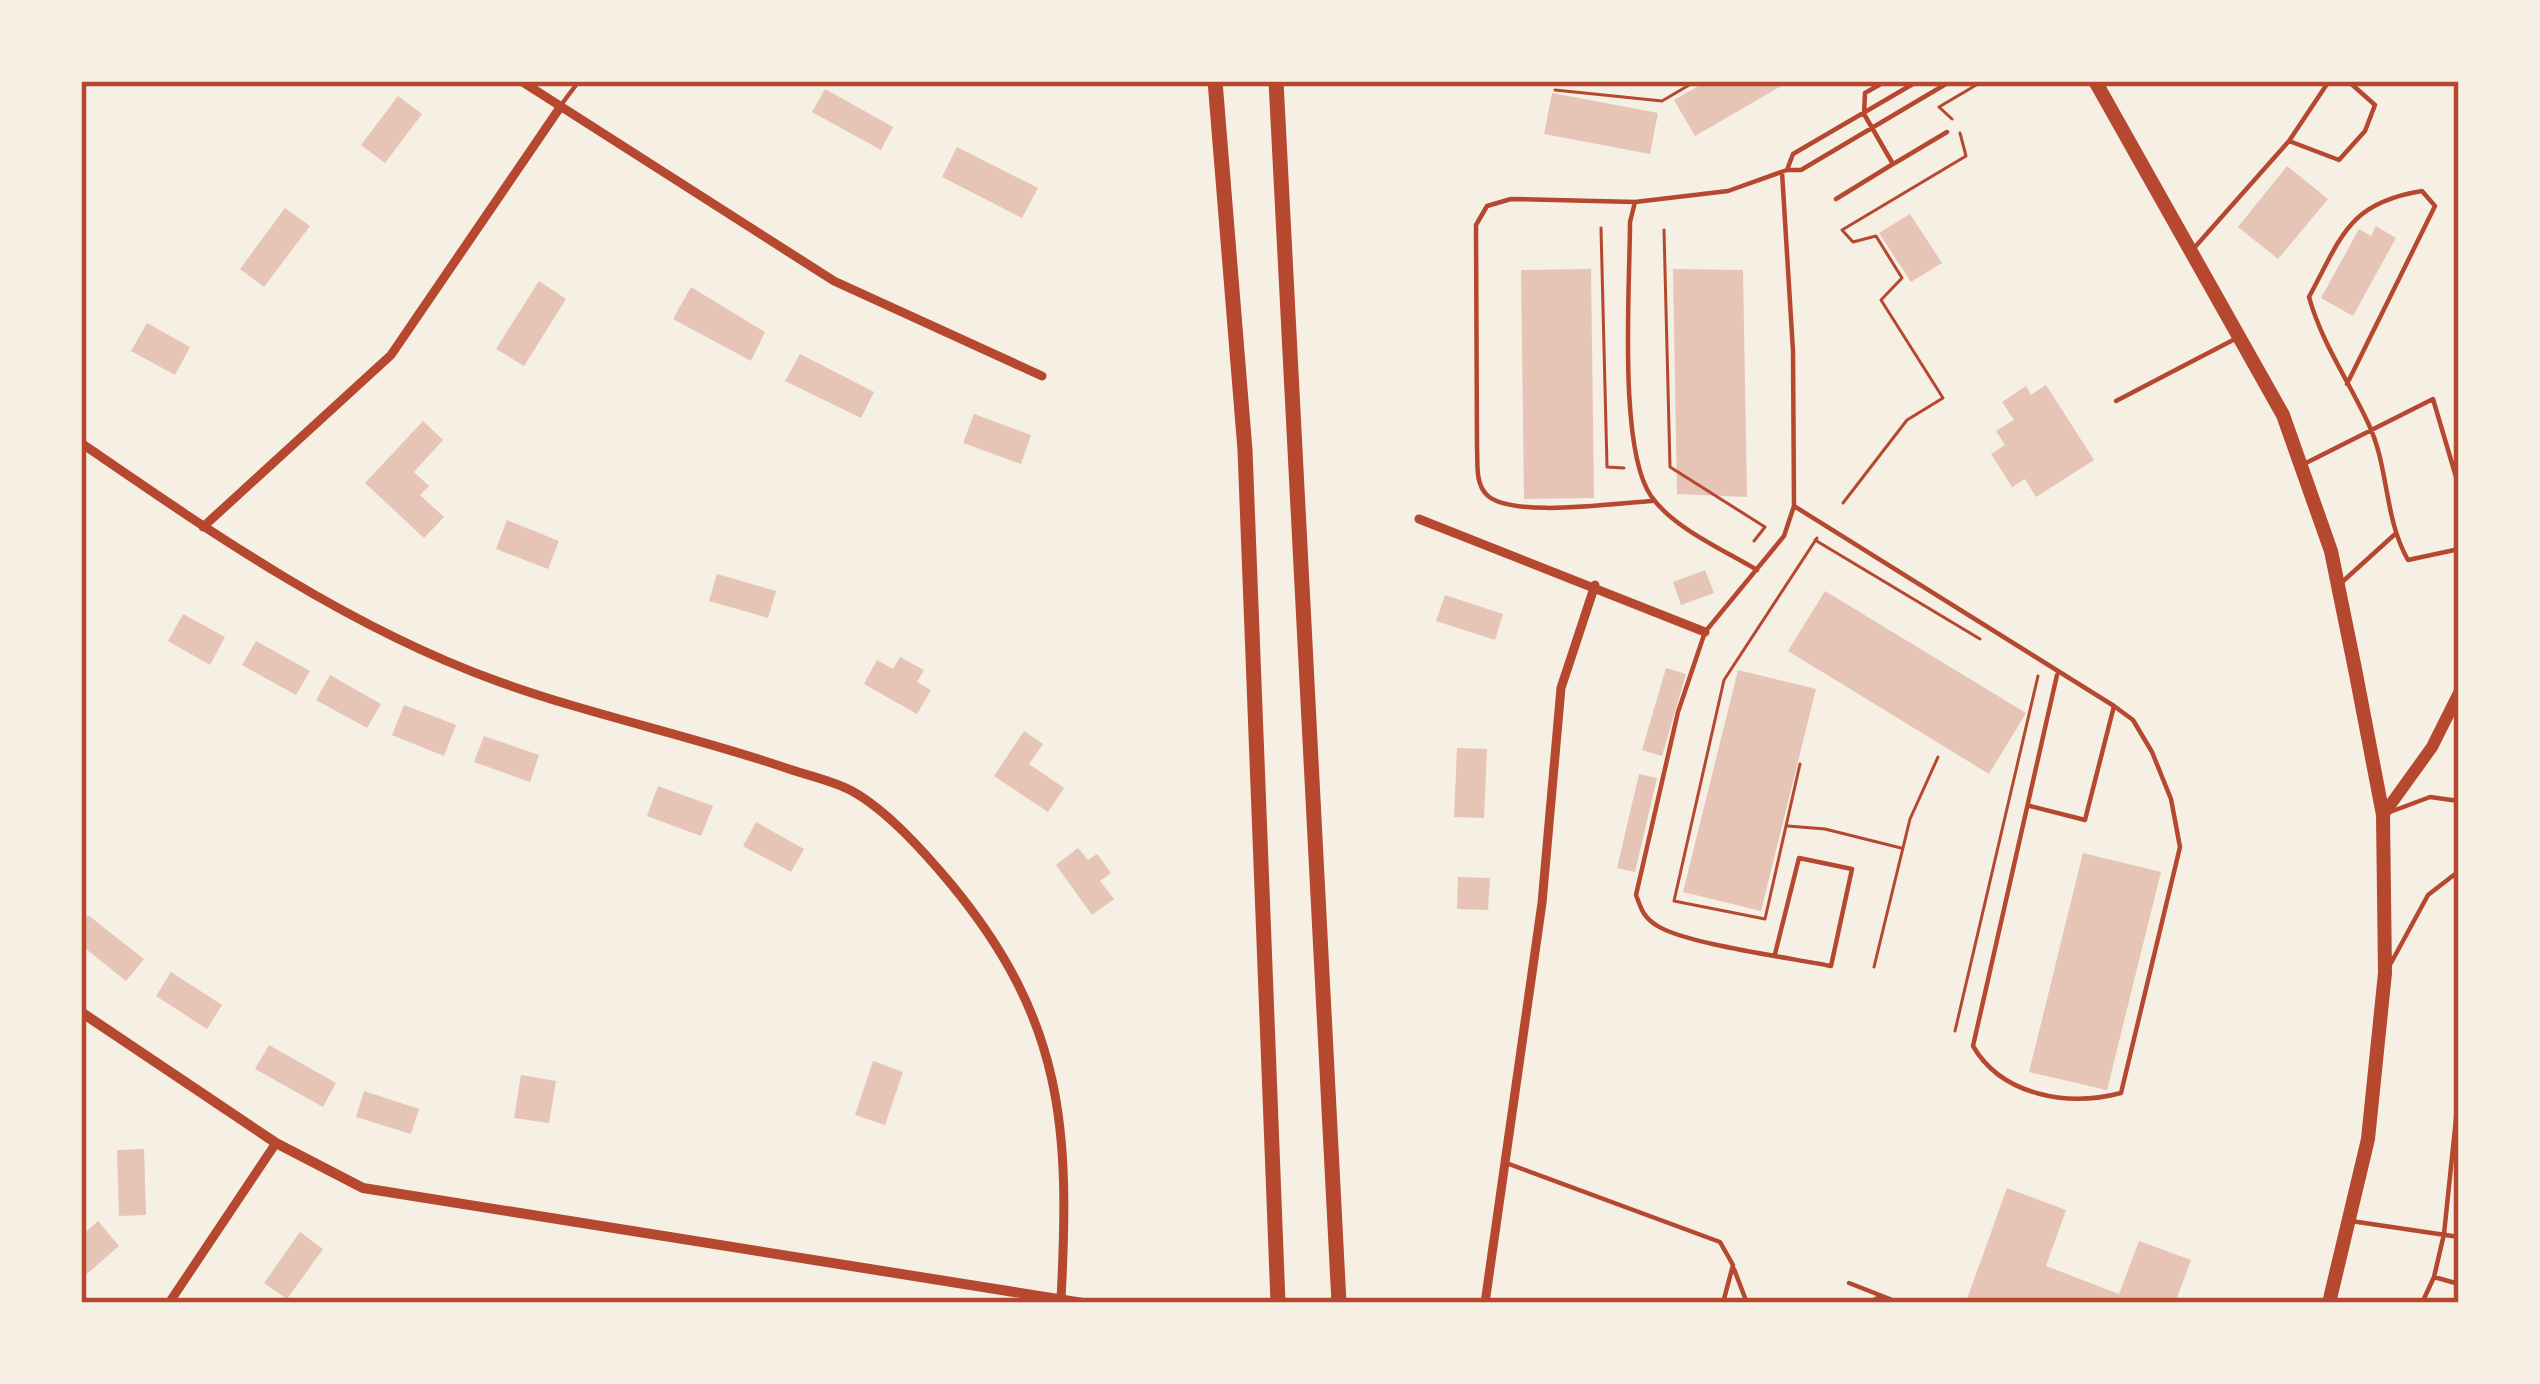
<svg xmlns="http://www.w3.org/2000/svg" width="2540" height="1384" font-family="'Public Sans',sans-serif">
  <rect width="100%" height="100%" fill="#f6efe4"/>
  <path fill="#e6c5b7" d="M 1707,81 L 1790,81 L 1695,136 L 1674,100 Z
    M 825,89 L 893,127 L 881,150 L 812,112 Z
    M 1552,93 L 1658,113 L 1650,154 L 1544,134 Z
    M 398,96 L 422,114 L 385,163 L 361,145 Z
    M 957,147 L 1038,188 L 1022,218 L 942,177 Z
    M 2287,166 L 2328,199 L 2278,259 L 2238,227 Z
    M 285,208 L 310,226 L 264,287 L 240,269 Z
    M 1910,214 L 1942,263 L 1911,282 L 1879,233 Z
    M 2376,226 L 2396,238 L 2353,316 L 2321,298 L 2359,229 L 2371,236 Z
    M 1591,269 L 1594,498 L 1524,499 L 1521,270 Z
    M 1673,269 L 1743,270 L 1747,497 L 1677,494 Z
    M 539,281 L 566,299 L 524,366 L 496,349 Z
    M 691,287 L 765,332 L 751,361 L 673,319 Z
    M 147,323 L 190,347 L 175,375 L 131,351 Z
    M 800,354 L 874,392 L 861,418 L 785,381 Z
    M 2046,385 L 2094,460 L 2036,497 L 2025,479 L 2012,487 L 1991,454 L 2005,445 L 1996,431 L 2014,420 L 2002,402 L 2026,386 L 2031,395 Z
    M 974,414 L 1031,435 L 1021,464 L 963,443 Z
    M 423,421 L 443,440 L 414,472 L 429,486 L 420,495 L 444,517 L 424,538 L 365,483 Z
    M 507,520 L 559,541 L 548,569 L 496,549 Z
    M 1705,570 L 1714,593 L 1681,605 L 1673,582 Z
    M 717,574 L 776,591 L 768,618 L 709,601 Z
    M 1825,591 L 2026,713 L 1989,774 L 1788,651 Z
    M 1445,595 L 1503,614 L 1495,640 L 1436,621 Z
    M 183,614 L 225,637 L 210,665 L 168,641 Z
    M 256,641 L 310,671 L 296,695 L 242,665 Z
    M 900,657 L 924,670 L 917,682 L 931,690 L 917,714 L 864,684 L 877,660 L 893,669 Z
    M 1666,668 L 1686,674 L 1662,756 L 1642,750 Z
    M 1738,670 L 1816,689 L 1761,911 L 1683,892 Z
    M 330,675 L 381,704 L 367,728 L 316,700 Z
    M 404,705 L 456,725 L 444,756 L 392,735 Z
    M 1024,731 L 1043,744 L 1029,764 L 1064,788 L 1048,812 L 994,776 Z
    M 484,736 L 539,755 L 530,782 L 474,762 Z
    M 1457,748 L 1487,749 L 1484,818 L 1454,817 Z
    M 1639,774 L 1657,778 L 1635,872 L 1617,868 Z
    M 658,786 L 713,806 L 701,836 L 647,816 Z
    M 756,822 L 804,849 L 791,872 L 743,846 Z
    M 1078,848 L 1088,860 L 1097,854 L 1111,873 L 1100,881 L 1114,899 L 1092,915 L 1056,865 Z
    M 2083,853 L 2161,872 L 2107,1090 L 2029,1072 Z
    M 1458,877 L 1490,878 L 1488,910 L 1457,909 Z
    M 88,915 L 144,959 L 126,981 L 81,945 L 81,923 Z
    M 171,972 L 222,1005 L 207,1029 L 156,996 Z
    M 269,1045 L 336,1083 L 323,1107 L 255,1069 Z
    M 873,1061 L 903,1072 L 885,1125 L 855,1115 Z
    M 521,1075 L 556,1081 L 549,1123 L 514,1118 Z
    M 364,1091 L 419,1109 L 411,1134 L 356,1117 Z
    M 144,1149 L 146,1215 L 119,1216 L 117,1150 Z
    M 2007,1188 L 2066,1210 L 2046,1266 L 2119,1294 L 2139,1241 L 2191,1260 L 2175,1303 L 1967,1299 Z
    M 98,1221 L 119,1246 L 81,1279 L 81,1236 Z
    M 300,1232 L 323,1249 L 287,1299 L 264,1283 Z"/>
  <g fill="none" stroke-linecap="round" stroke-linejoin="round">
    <path stroke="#b5482f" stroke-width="3" d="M 1555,90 L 1662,101 L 1696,81
      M 1952,119 L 1939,107 L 1983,81
      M 1601,228 L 1607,467 L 1624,468
      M 1664,230 L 1670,467 L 1765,527 L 1754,541
      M 1843,503 L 1907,420 L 1943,398 L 1881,300 L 1902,278 L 1876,236 L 1853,242 L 1842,230 L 1966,156 L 1960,133
      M 1815,540 L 1980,639
      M 1800,764 L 1765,919 L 1674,901 L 1724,680 L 1817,538
      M 1788,826 L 1825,829 L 1901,848
      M 1874,967 L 1910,819 L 1938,757
      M 1955,1031 L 2038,676"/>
    <path stroke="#b5482f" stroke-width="4.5" d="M 561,105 L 579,81
      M 2289,141 L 2339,160 L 2365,131 L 2375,105 L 2348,81
      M 1895,163 L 1947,132
      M 1787,170 L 1793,154 L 1918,81
      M 1836,199 L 1893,164 L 1864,114 L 1865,93 L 1886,81
      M 1635,202 L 1511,199 L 1487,206 L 1476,225 L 1477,448 C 1478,463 1475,482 1486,494 C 1508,519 1617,503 1652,501
      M 2195,247 L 2289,141 L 2329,81
      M 2347,384 L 2435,206 L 2422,191 C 2348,203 2342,236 2309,297 C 2322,344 2349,381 2369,425 C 2389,468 2384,518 2408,560 L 2459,549
      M 2116,401 L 2235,339
      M 2306,463 L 2433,399 L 2459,487
      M 1794,506 L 2114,706 L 2133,720 L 2152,752 L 2171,799 L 2180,847 L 2121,1093 C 2068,1107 2002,1096 1973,1046 L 2057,675
      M 1757,570 C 1724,550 1673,528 1651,496 C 1618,449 1630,285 1630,222 L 1635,202 L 1728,191 L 1787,170 L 1801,170 L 1951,81
      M 2340,584 L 2394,535
      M 2030,806 L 2085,820 L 2114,706
      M 2390,812 L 2430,797 L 2459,801
      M 1775,954 L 1799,858 L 1852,869 L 1831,966 C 1792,958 1684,944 1656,925 C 1643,917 1641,908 1636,895 L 1678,712 L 1705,632 L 1784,536 L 1794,506 L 1793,351 L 1782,172
      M 2391,963 L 2428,895 L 2459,871
      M 1509,1164 L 1720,1242 L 1733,1265 L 1723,1303
      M 2351,1221 L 2459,1237
      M 1734,1269 L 1747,1303
      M 2434,1277 L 2444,1234 L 2459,1090
      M 1849,1283 L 1900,1303
      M 1869,1303 L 1881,1296
      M 2422,1303 L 2434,1277 L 2459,1284"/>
    <path stroke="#b5482f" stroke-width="9" d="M 521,81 L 834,281 L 1042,376
      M 81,443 C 212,533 347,627 497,681 C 591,715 689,735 783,767 C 805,775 832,780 852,791 C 888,811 925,853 951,884 C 1064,1021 1070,1128 1061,1299
      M 1419,519 L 1705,632
      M 203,527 L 391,355 L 561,106
      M 169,1303 L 276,1143
      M 1485,1303 L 1542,903 L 1561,688 L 1595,585"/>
    <path stroke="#b5482f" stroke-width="10" d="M 81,1012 L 276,1143 L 363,1188 L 1083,1303"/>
    <path stroke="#b5482f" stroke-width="12" d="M 2383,815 L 2432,747 L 2459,693"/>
    <path stroke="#b5482f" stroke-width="14" d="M 2095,81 L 2283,415 L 2331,551 L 2355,669 L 2383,815 L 2385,973 L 2368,1139 L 2329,1303"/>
    <path stroke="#b5482f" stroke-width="15" d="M 1215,81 L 1245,450 L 1278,1303
      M 1276,81 L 1339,1303"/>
  </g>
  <rect width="2540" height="1384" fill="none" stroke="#f6efe4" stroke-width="168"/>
  <rect x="84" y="84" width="2372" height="1216" fill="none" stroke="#b5482f" stroke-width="4.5"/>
</svg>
